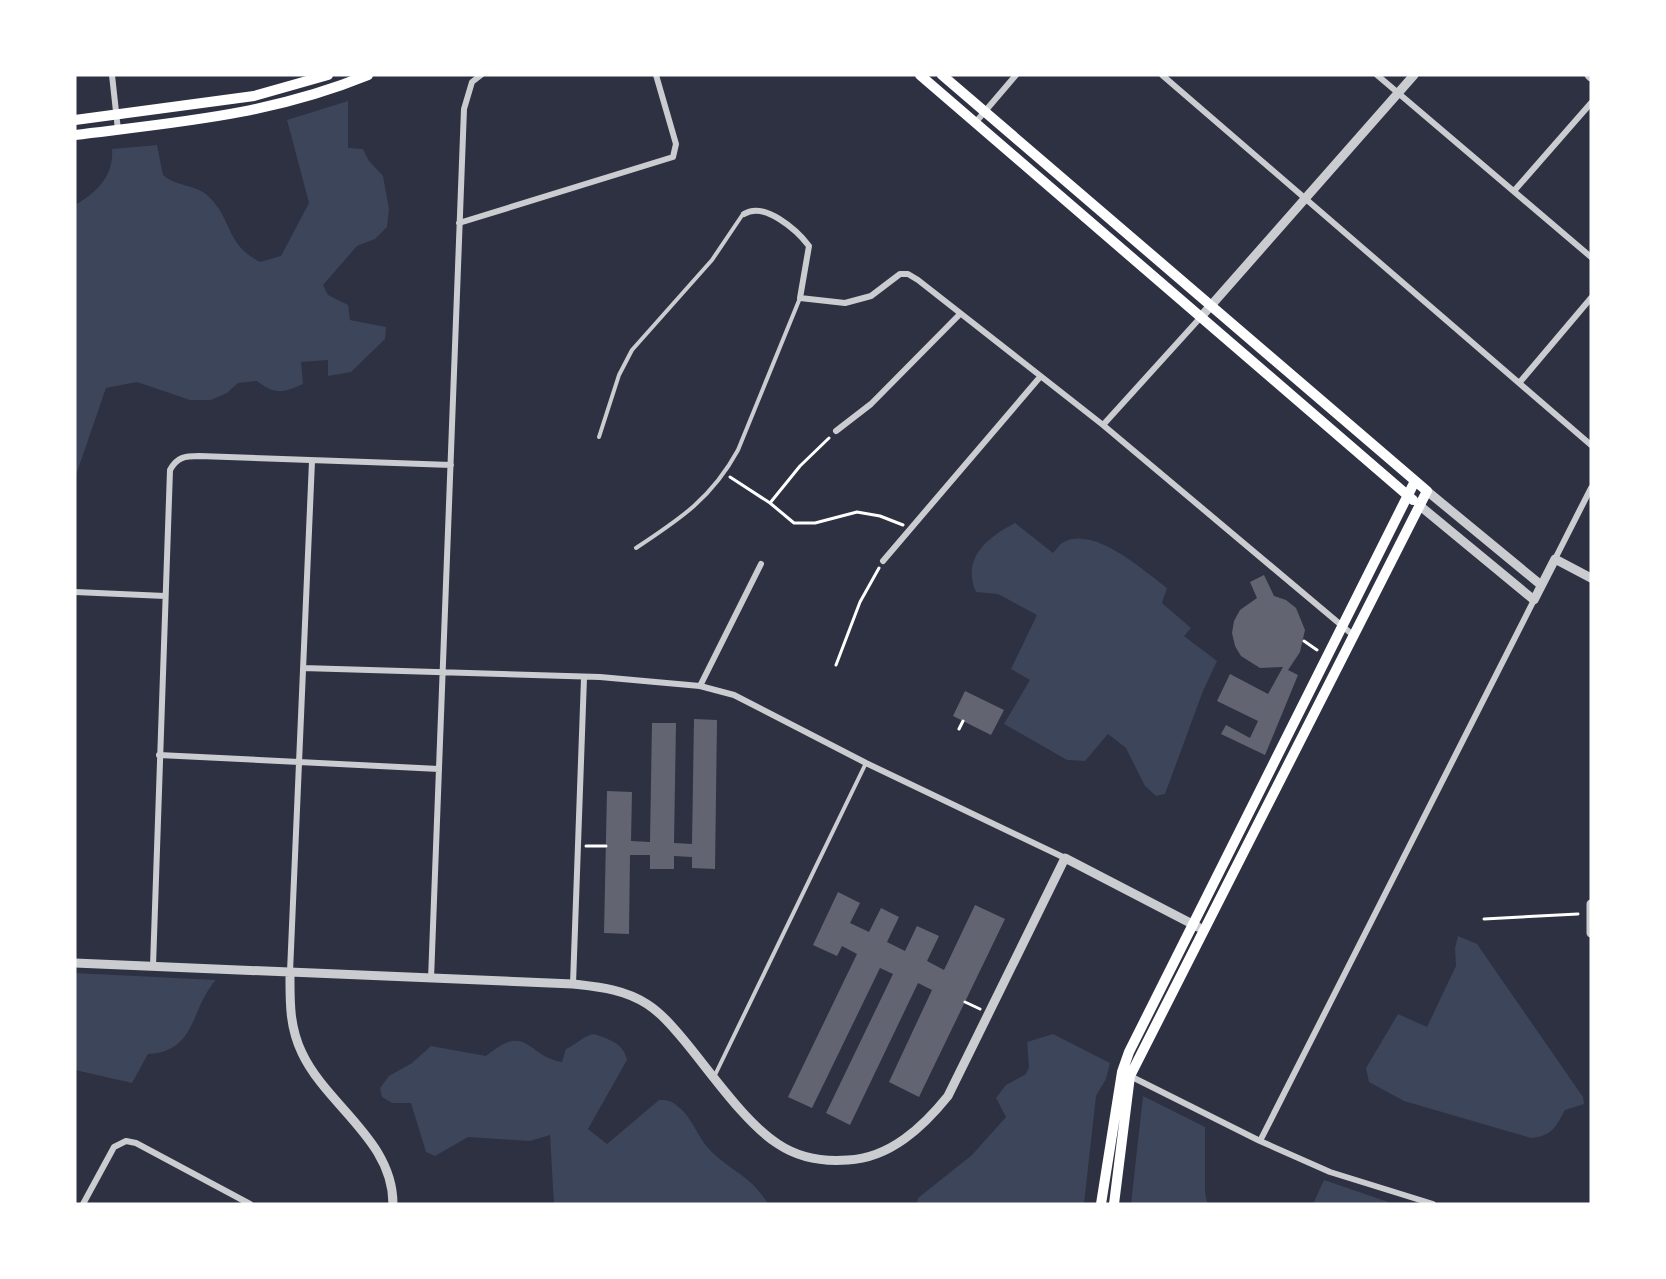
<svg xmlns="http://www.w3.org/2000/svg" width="1666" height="1279" font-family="'Asap Condensed',sans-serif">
  <rect width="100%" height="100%" fill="#2d3142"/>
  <path fill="#3c4559" d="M 348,101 L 348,148 L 363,149 L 369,161 L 383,176 L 389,209 L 387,227 L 375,239 L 357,246 L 323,285 L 328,295 L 348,305 L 350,320 L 386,327 L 385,339 L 351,372 L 328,376 L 328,360 L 301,362 L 303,384 C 283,393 275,395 257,381 L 238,383 L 227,393 L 211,400 L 190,400 L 137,382 L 106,388 L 75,478 L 75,205 C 97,192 114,176 112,149 L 157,145 L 163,175 C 176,187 197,184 209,197 C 233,220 225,244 260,262 L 281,256 L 309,203 L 287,120 Z
    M 1015,523 L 1053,553 C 1056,550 1059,545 1062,543 C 1093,524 1144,571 1167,588 L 1162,603 L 1191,628 L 1184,636 L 1217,661 L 1203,691 L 1165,794 L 1156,796 L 1145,786 L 1126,748 L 1108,734 L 1085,761 L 1067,760 L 1004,724 L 1030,680 L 1011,669 L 1037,615 L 998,594 L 976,592 C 961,558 988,537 1015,523 Z
    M 1458,936 L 1477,944 L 1583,1097 L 1584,1104 L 1565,1110 C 1556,1127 1552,1136 1531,1138 L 1404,1101 L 1369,1082 L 1366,1068 L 1398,1014 L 1427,1027 L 1456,966 L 1455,948 Z
    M 75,973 L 216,980 C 190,1008 197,1052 148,1054 L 132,1083 L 75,1070 Z
    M 594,1034 C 608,1039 624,1043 627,1060 L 588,1129 L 607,1144 L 659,1100 C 666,1100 670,1100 676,1105 C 692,1116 697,1137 710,1150 C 730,1171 751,1175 768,1204 L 554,1204 L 550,1135 L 530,1141 L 468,1137 L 435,1156 L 426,1152 L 411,1103 L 392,1103 L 382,1097 L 380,1088 L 389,1076 L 412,1063 L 431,1046 L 486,1056 C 528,1021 526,1056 562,1062 L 566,1049 C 577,1044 583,1036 594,1034 Z
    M 1053,1034 L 1110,1063 L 1106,1079 L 1096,1096 L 1084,1204 L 917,1204 L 918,1198 L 972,1155 L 1006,1117 L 996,1098 L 1006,1085 L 1026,1074 L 1029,1067 L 1027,1042 Z
    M 1143,1096 L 1205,1127 L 1205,1192 L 1207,1202 L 1213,1204 L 1131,1204 Z
    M 1324,1180 L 1394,1204 L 1313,1204 Z"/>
  <path fill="#626471" d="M 1264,575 L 1274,596 L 1286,600 L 1296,608 L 1305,630 L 1300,652 L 1288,670 L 1298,675 L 1265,755 L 1221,734 L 1226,725 L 1250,738 L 1258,721 L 1217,701 L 1230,674 L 1268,694 L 1283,667 L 1260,668 L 1241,656 L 1235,646 L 1232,633 L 1234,621 L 1240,610 L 1257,598 L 1250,582 Z
    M 965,691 L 1004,710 L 991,735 L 953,716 Z
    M 694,719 L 717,720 L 715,869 L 692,868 L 692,857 L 674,856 L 674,869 L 650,869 L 650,855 L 630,855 L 629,934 L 604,933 L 607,791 L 632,792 L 631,841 L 650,842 L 652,723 L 676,723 L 674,843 L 692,844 Z
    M 838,892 L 860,903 L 850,923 L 869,932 L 881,908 L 899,917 L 887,942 L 905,951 L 917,926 L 939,936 L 927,961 L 944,970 L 975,905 L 1005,919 L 919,1097 L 889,1082 L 932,990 L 918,983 L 850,1125 L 826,1113 L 893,974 L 880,968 L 812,1108 L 788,1097 L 857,954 L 842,946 L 837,956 L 813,945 Z"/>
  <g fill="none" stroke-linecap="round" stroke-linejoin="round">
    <path stroke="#fff" stroke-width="3" d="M 730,477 L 770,503 L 794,523 L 815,523 L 857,512 L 880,516 L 903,525
      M 770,503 L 800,466 L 829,438
      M 1304,641 L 1317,650
      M 836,665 L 860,602 L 879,568
      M 959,729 L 963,721
      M 586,846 L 606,846
      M 1484,919 L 1578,914
      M 965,1002 L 980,1009"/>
    <path stroke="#caccd0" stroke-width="4" d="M 599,437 L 619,375 L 632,350 L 712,260 L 743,214
      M 636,548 C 680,519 712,498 738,450 L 800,298
      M 715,1075 L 866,763"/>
    <path stroke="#caccd0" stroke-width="6" d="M 112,75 L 118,130
      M 1162,75 L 1591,445
      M 1377,75 L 1591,257
      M 975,123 L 1016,75
      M 1514,191 L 1591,103
      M 744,214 C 764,201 797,230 809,246 L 800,298 L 845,303 L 871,296 L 900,274 L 908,274 L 918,280 L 1103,425 L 1353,635
      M 459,223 L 673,157 L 676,144 L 656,75
      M 1520,382 L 1591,298
      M 1103,425 L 1200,318
      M 836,431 L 871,404 L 960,314
      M 1555,559 L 1591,488
      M 883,561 L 1040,377
      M 75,592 L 165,596
      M 303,668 L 600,677 L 700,686 L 734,695 L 866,763 L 1065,858
      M 700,686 L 761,564
      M 159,755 L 439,769
      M 153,966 L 170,470 C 177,457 185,456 199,456 L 451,465
      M 290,972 L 312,461
      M 431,979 L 464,109 L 472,82 L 481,75
      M 573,984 L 584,678
      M 1130,1076 L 1260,1141 L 1330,1172 L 1433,1204
      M 1260,1141 L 1534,600
      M 83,1204 L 114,1147 L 126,1141 L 136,1143 L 250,1204"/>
    <path stroke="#caccd0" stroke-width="9" d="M 1589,75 L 1591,77
      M 1200,318 L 1414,75
      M 1427,491 L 1541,585
      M 1419,505 L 1534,600 L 1555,559 L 1591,578
      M 1591,904 L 1591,933
      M 75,963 L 573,984 C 599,987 624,989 647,1004 C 661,1013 672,1026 683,1039 C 709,1070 745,1123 778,1144 C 799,1158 823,1162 848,1160 C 890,1158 923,1127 948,1096 L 1065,858 L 1198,927
      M 290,972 C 290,1001 289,1026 302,1053 C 327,1106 393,1140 393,1204"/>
    <path stroke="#fff" stroke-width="10" d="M 920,75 L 1413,500
      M 942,75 L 1427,491 L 1130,1076 L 1114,1204
      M 75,120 L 254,96 L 328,75
      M 75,135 C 179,122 270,115 368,75
      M 1101,1204 L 1122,1072 L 1129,1052 L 1415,481"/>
  </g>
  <rect width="1666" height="1279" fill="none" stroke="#ffffff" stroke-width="153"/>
</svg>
